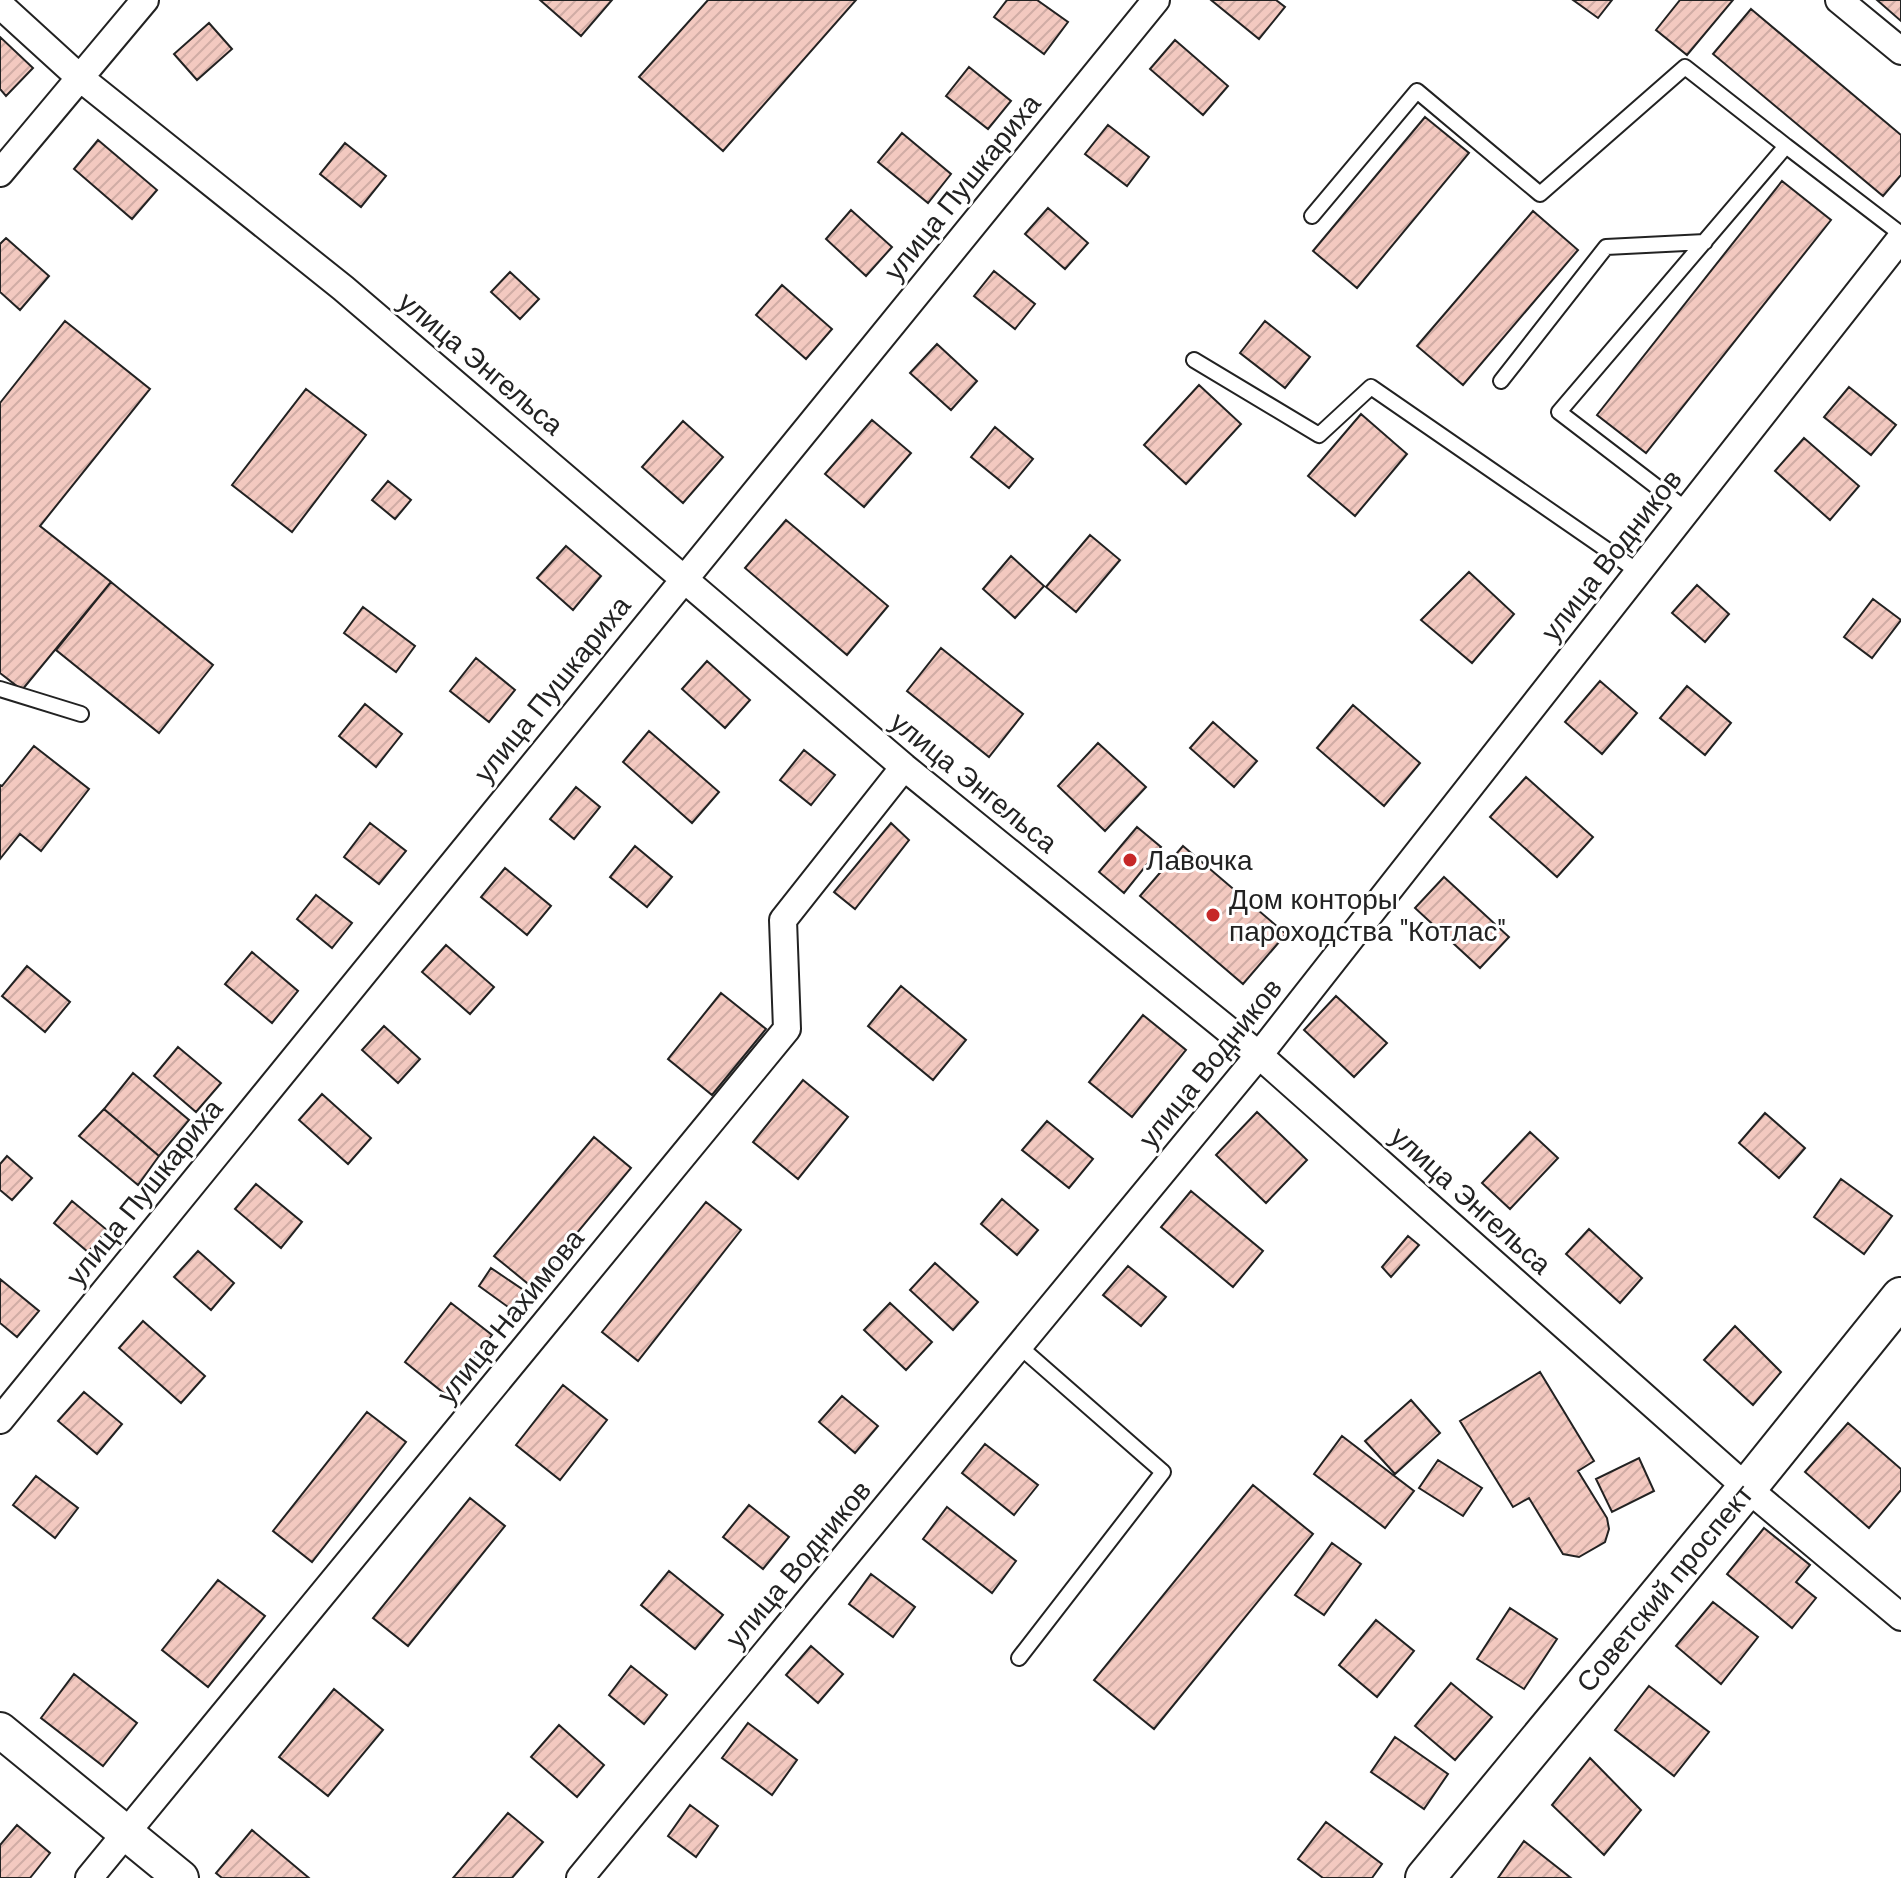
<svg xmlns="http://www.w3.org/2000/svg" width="1901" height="1878" font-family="'DM Sans',sans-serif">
  <defs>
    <pattern id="building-hatch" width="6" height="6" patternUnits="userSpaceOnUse" patternTransform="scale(2)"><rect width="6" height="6" fill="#f3c9c0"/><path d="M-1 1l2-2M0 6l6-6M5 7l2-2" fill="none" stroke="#d0aca5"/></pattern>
  </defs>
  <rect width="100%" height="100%" fill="#fff"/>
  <path fill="url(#building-hatch)" stroke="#222" stroke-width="2" d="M 540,0 L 612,0 L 581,36 Z
    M 708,0 L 856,0 L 723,151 L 639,77 Z
    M 1007,0 L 1037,0 L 1068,22 L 1044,54 L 994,17 Z
    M 1211,0 L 1276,0 L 1285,7 L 1259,39 Z
    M 1573,0 L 1612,0 L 1598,18 Z
    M 1680,0 L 1733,0 L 1687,55 L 1656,30 Z
    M 1877,0 L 1901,0 L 1901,21 Z
    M 1751,9 L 1901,135 L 1901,175 L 1883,196 L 1713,54 Z
    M 209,23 L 232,49 L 197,80 L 174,54 Z
    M 0,37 L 33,68 L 6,96 L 0,89 Z
    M 1175,40 L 1228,86 L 1203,115 L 1150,69 Z
    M 969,67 L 1011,101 L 988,129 L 946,96 Z
    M 1425,117 L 1469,153 L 1357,288 L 1313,251 Z
    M 1108,125 L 1149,157 L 1127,186 L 1085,154 Z
    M 902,133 L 951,174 L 928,203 L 878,162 Z
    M 98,140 L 157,190 L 132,219 L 74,169 Z
    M 345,143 L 386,176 L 361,207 L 320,174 Z
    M 1782,181 L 1831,220 L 1646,453 L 1597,415 Z
    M 1048,208 L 1088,243 L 1065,269 L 1025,234 Z
    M 851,210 L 892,247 L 866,276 L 826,239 Z
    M 1533,211 L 1578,250 L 1463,385 L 1417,346 Z
    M 6,238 L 49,276 L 20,310 L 0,292 L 0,244 Z
    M 994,271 L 1035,304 L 1015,329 L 974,296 Z
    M 510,272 L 539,299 L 520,319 L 491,292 Z
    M 782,285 L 832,329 L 806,359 L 756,315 Z
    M 65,321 L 150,389 L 40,526 L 111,582 L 22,690 L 0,673 L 0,403 Z
    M 1265,321 L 1310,357 L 1285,388 L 1240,353 Z
    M 937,344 L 977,381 L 951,410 L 910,373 Z
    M 1199,385 L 1241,424 L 1186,484 L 1144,445 Z
    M 1849,387 L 1896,425 L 1871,455 L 1824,417 Z
    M 306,389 L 366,435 L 292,532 L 232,485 Z
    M 1361,414 L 1407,454 L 1355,516 L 1308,476 Z
    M 872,420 L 911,453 L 864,507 L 825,474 Z
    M 683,421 L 723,457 L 683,503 L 642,467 Z
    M 995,427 L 1033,459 L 1009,488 L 971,457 Z
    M 1804,438 L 1859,486 L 1830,520 L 1775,471 Z
    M 388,481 L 411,500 L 395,519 L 372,500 Z
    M 786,520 L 888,606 L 847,655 L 745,568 Z
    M 1090,535 L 1120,560 L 1076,612 L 1046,587 Z
    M 566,546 L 601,576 L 573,610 L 537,578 Z
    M 1011,556 L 1044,586 L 1015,618 L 983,589 Z
    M 1469,572 L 1514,614 L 1472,663 L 1421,620 Z
    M 111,582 L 213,665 L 159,733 L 56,650 Z
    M 1697,585 L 1729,614 L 1705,642 L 1672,613 Z
    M 1873,599 L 1901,620 L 1872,658 L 1844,637 Z
    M 363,607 L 415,646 L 396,672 L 344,633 Z
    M 941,648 L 1023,714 L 989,757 L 907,691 Z
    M 476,658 L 515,690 L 489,722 L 450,691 Z
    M 707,661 L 750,700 L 725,728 L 682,689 Z
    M 1600,681 L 1637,713 L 1602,754 L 1565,722 Z
    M 1687,686 L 1731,723 L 1705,755 L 1660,718 Z
    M 365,704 L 402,734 L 376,767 L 339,736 Z
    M 1353,705 L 1420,763 L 1384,806 L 1317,748 Z
    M 1213,722 L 1257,761 L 1234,787 L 1190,748 Z
    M 649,731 L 719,792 L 692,823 L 623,762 Z
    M 1098,743 L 1146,787 L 1105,831 L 1058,786 Z
    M 34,746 L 89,789 L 41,851 L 20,834 L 0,859 L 0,785 L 2,786 Z
    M 804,750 L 835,775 L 811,805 L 780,780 Z
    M 1526,777 L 1593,837 L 1557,877 L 1490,817 Z
    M 576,787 L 600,807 L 574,839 L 550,819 Z
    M 370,823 L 406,851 L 379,884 L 344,857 Z
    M 891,823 L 909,840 L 855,909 L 834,892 Z
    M 1137,827 L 1161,847 L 1124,893 L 1099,872 Z
    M 635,846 L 672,877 L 647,907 L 610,877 Z
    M 1183,846 L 1286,934 L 1243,984 L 1140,896 Z
    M 505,868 L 551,906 L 527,935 L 481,897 Z
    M 1444,877 L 1509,937 L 1480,968 L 1415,908 Z
    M 316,895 L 352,923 L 332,948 L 297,919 Z
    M 446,945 L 494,987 L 470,1014 L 422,972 Z
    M 252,952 L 298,991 L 272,1023 L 225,984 Z
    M 27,966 L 70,1002 L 45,1032 L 2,996 Z
    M 901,986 L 966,1040 L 933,1080 L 868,1026 Z
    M 721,993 L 766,1029 L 712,1095 L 668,1059 Z
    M 1336,996 L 1387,1043 L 1354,1077 L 1304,1030 Z
    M 1143,1015 L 1186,1050 L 1132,1117 L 1089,1082 Z
    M 384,1026 L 420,1059 L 398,1083 L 362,1050 Z
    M 178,1047 L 221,1083 L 196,1112 L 154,1076 Z
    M 133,1073 L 189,1120 L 159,1156 L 104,1109 Z
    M 803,1080 L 848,1117 L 798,1179 L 753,1142 Z
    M 322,1094 L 371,1138 L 348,1164 L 299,1120 Z
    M 104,1109 L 159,1156 L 138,1185 L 79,1136 Z
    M 1257,1112 L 1307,1160 L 1266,1203 L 1216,1155 Z
    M 1765,1113 L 1805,1148 L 1779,1178 L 1739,1143 Z
    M 1047,1121 L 1093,1159 L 1069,1188 L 1022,1150 Z
    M 1530,1132 L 1558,1158 L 1510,1209 L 1482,1183 Z
    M 594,1137 L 631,1168 L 532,1287 L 494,1256 Z
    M 7,1156 L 32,1178 L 12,1200 L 0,1190 L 0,1164 Z
    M 1841,1179 L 1892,1216 L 1864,1254 L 1814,1217 Z
    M 256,1184 L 302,1222 L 281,1248 L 235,1209 Z
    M 1191,1191 L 1263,1251 L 1233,1287 L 1161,1227 Z
    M 1002,1199 L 1038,1230 L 1017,1255 L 981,1224 Z
    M 72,1201 L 107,1230 L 88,1252 L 54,1223 Z
    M 706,1202 L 741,1230 L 638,1361 L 602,1332 Z
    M 1589,1229 L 1642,1278 L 1620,1303 L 1566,1254 Z
    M 1408,1236 L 1419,1245 L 1391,1277 L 1382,1267 Z
    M 198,1251 L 234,1283 L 211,1310 L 174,1277 Z
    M 935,1263 L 978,1302 L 953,1330 L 910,1290 Z
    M 1128,1266 L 1166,1297 L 1141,1326 L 1103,1295 Z
    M 491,1268 L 528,1293 L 515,1312 L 479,1286 Z
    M 0,1279 L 39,1311 L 17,1337 L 0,1323 Z
    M 451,1303 L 492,1335 L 445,1394 L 405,1362 Z
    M 890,1303 L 932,1342 L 906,1370 L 864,1330 Z
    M 143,1321 L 205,1376 L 181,1403 L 119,1348 Z
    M 1735,1326 L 1781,1372 L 1753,1405 L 1704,1360 Z
    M 1540,1372 L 1594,1461 L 1578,1471 L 1607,1518 L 1609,1529 L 1605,1542 L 1579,1557 L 1563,1554 L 1529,1498 L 1513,1507 L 1460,1421 Z
    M 563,1385 L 607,1420 L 560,1480 L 516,1445 Z
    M 84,1392 L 122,1424 L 97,1454 L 58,1421 Z
    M 842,1396 L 878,1426 L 855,1453 L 819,1422 Z
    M 1411,1400 L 1440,1433 L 1395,1474 L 1365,1441 Z
    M 367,1412 L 406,1442 L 312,1562 L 273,1531 Z
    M 1848,1423 L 1901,1469 L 1901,1490 L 1869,1528 L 1805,1472 Z
    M 1342,1436 L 1414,1491 L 1385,1528 L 1314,1474 Z
    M 985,1444 L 1038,1485 L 1014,1515 L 962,1473 Z
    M 1639,1458 L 1654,1491 L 1612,1512 L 1596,1479 Z
    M 1438,1460 L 1482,1488 L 1463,1516 L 1419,1488 Z
    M 36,1476 L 78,1508 L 55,1538 L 13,1505 Z
    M 1253,1485 L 1313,1534 L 1154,1729 L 1094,1680 Z
    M 470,1498 L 505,1526 L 408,1646 L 373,1618 Z
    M 749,1505 L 789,1537 L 763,1569 L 723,1537 Z
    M 947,1507 L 1016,1561 L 992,1593 L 923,1539 Z
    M 1764,1528 L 1810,1565 L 1796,1582 L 1816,1598 L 1792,1628 L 1727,1574 Z
    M 1332,1543 L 1361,1564 L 1324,1615 L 1295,1595 Z
    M 669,1571 L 723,1615 L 695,1649 L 641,1605 Z
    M 871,1574 L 915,1607 L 893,1637 L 849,1604 Z
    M 218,1580 L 265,1616 L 208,1687 L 162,1650 Z
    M 1713,1602 L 1758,1637 L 1721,1684 L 1676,1646 Z
    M 1510,1608 L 1557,1639 L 1524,1689 L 1477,1659 Z
    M 1376,1620 L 1414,1651 L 1377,1697 L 1339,1665 Z
    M 811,1646 L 843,1674 L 818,1703 L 786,1675 Z
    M 631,1666 L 667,1695 L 644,1724 L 609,1695 Z
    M 74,1674 L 137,1723 L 103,1766 L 41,1718 Z
    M 1451,1683 L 1492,1717 L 1455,1760 L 1415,1726 Z
    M 1649,1686 L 1709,1732 L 1674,1776 L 1615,1730 Z
    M 334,1689 L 383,1730 L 328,1796 L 279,1757 Z
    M 748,1723 L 797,1760 L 772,1795 L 722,1758 Z
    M 559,1725 L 604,1765 L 577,1797 L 531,1757 Z
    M 1395,1737 L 1448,1774 L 1424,1809 L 1371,1772 Z
    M 1590,1758 L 1641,1810 L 1604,1855 L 1552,1805 Z
    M 690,1805 L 718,1826 L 696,1857 L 668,1836 Z
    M 508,1813 L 543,1842 L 512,1878 L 453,1878 Z
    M 1326,1822 L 1382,1864 L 1372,1878 L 1323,1878 L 1298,1859 Z
    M 17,1825 L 50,1853 L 30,1878 L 0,1878 L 0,1845 Z
    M 252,1830 L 309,1878 L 222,1878 L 216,1873 Z
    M 1524,1841 L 1571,1878 L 1498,1878 Z"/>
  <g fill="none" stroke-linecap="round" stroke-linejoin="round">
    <g stroke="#222" stroke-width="18">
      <path id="service" d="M 1312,216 L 1417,91 L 1540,194 L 1685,67 L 1786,146
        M 1194,360 L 1319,435 L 1371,387 L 1639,572
        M 1501,381 L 1606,247 L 1705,242
        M 1687,510 L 1559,412 L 1786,146 L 1901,234
        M 0,689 L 81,714
        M 1019,1346 L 1163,1472 L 1019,1658"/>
    </g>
    <g stroke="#222" stroke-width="30">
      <path id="minor" d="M 1839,0 L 1901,51
        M 0,5 L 79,77 L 343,288 L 904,767 L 1259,1055 L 1747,1488 L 1901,1617
        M 0,173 L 145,0
        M 0,1420 L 1156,0
        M 89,1878 L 787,1029 L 783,920 L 904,767
        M 580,1878 L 1259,1055 L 1901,238"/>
    </g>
    <g stroke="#222" stroke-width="38">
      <path id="tertiary" d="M 0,1730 L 181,1878"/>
    </g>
    <g stroke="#222" stroke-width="42">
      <g id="secondary">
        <path id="s1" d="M 1425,1878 L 1747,1488 L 1901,1297"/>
      </g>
    </g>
    <use href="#service" stroke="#fff" stroke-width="14"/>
    <use href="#minor" stroke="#fff" stroke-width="26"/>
    <use href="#tertiary" stroke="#fff" stroke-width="34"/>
    <use href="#secondary" stroke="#fff" stroke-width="38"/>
  </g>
  <g fill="#c62828" stroke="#fff" stroke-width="3">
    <circle cx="1130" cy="860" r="8"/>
    <circle cx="1213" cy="915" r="8"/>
  </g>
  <g text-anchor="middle" stroke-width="6" stroke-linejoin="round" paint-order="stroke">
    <g font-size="28" fill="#222" stroke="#fff">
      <text transform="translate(962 187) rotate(-51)" y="10">улица Пушкариха</text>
      <text transform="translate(481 363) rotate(40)" y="10">улица Энгельса</text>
      <text transform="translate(1611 555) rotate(-52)" y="10">улица Водников</text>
      <text transform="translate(552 689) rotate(-51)" y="10">улица Пушкариха</text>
      <text transform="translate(974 782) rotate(39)" y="10">улица Энгельса</text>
      <text transform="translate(1210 1063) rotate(-51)" y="10">улица Водников</text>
      <text transform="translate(144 1192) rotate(-51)" y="10">улица Пушкариха</text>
      <text transform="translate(1471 1200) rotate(42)" y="10">улица Энгельса</text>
      <text transform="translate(510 1316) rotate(-51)" y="10">улица Нахимова</text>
      <text transform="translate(798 1564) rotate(-50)" y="10">улица Водников</text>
      <text dy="10" stroke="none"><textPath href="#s1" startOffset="376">Советский проспект</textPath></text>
    </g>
    <g font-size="28" fill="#222" stroke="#fff" text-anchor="start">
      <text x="1146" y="870">Лавочка</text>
      <text x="1229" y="909">Дом конторы<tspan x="1229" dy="32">пароходства "Котлас"</tspan></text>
    </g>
  </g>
</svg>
